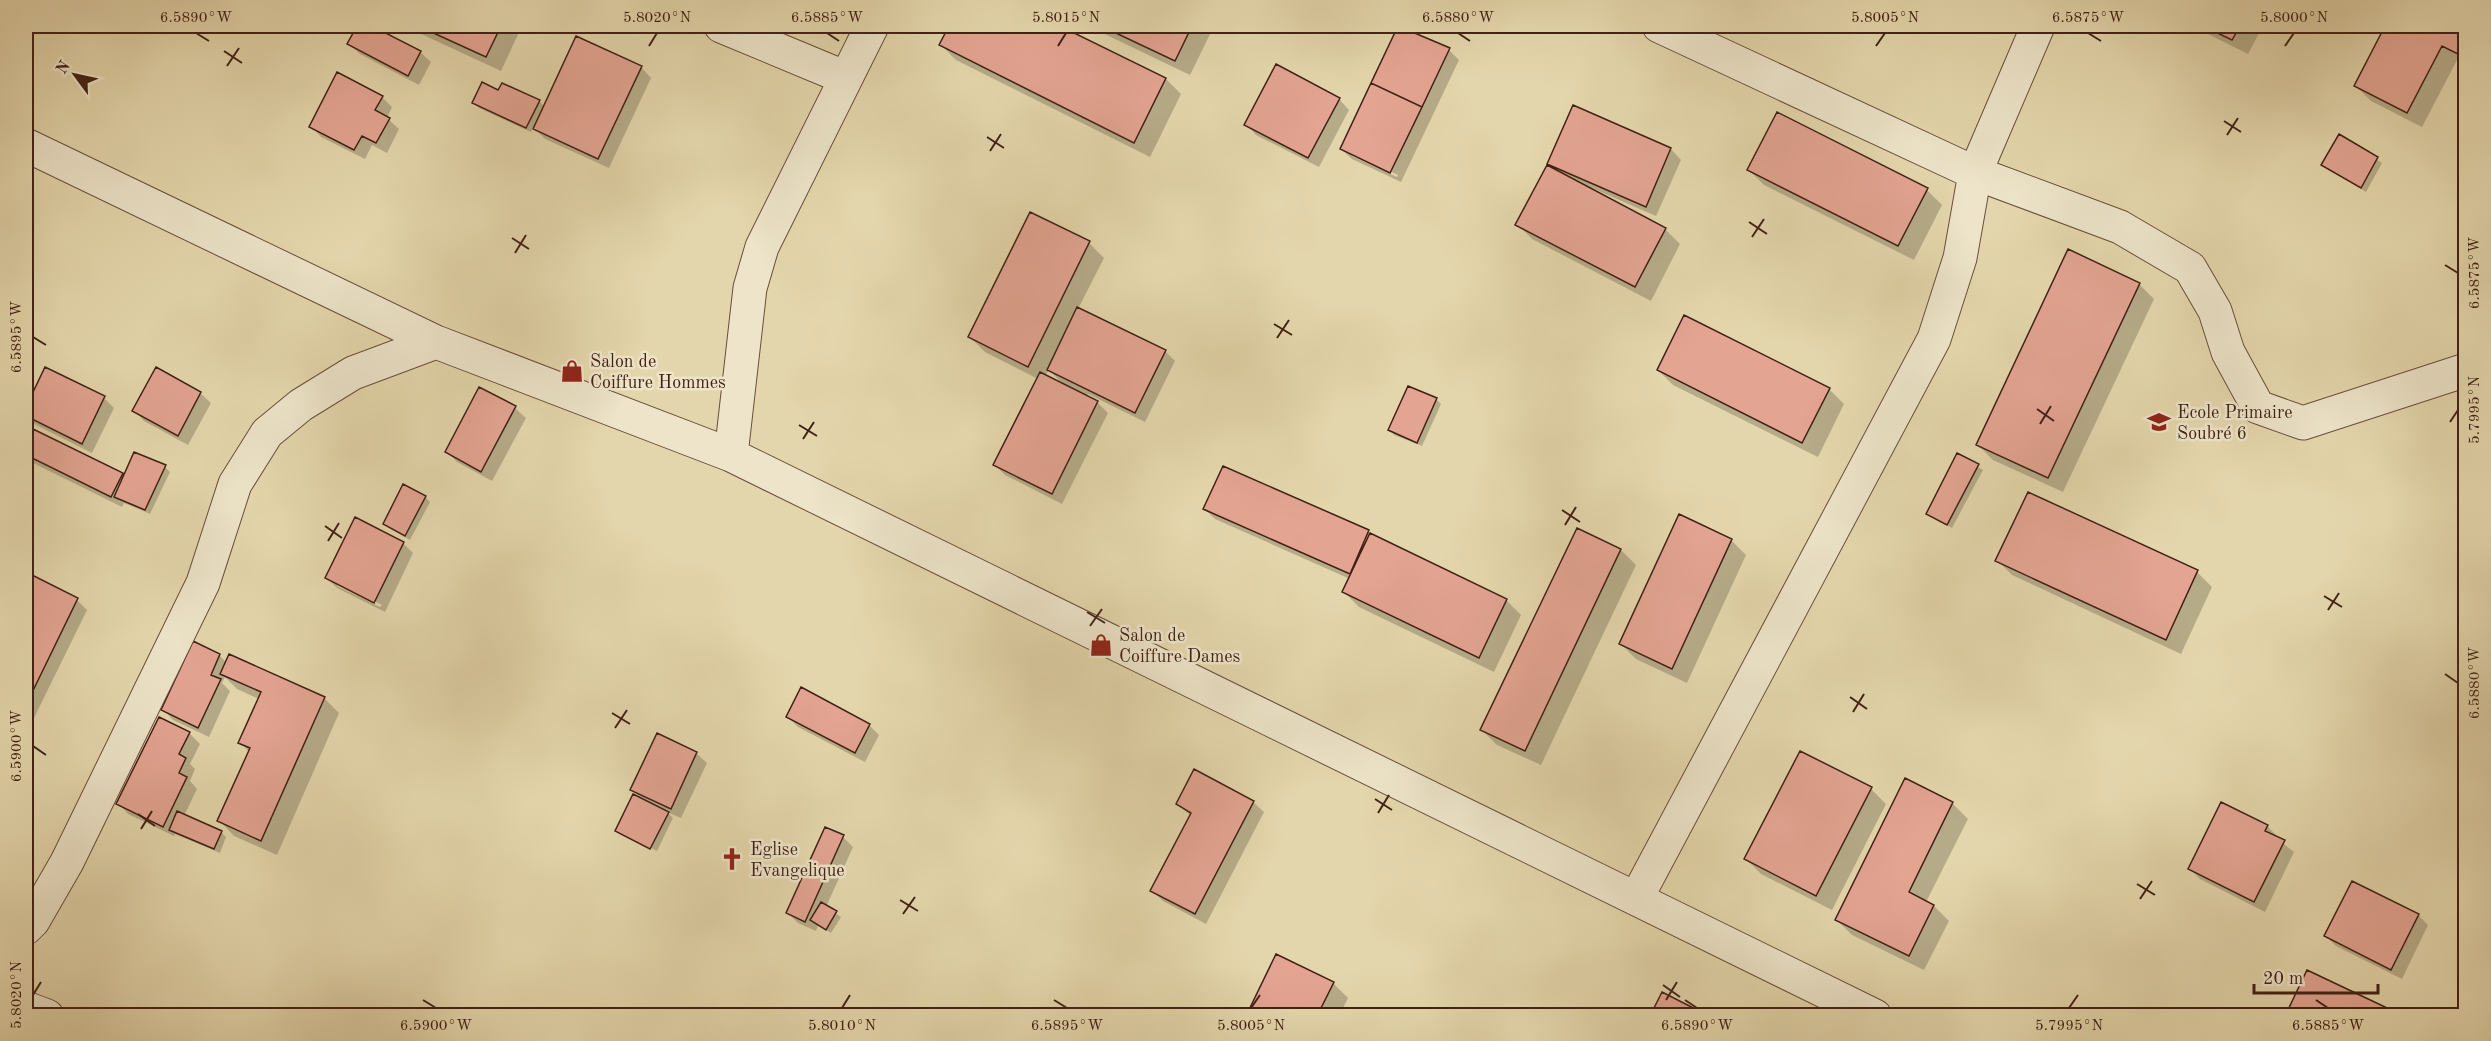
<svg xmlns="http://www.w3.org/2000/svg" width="2491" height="1041" font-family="'Old Standard TT',serif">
  <rect width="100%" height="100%" fill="#e4d6ac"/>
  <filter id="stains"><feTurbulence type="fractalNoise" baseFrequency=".00333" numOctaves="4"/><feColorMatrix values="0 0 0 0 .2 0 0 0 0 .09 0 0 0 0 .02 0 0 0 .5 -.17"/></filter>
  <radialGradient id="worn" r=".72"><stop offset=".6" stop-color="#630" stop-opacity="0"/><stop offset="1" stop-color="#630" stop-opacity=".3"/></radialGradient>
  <path fill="#0003" fill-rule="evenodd" d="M 359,26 L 369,26 L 420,52 L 431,62 L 419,85 L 360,54 L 349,44 Z
    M 404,26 L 522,26 L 501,71 Z
    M 951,26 L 1056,26 L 1166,79 L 1181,94 L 1150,157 L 956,60 L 941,45 Z
    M 1088,26 L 1214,26 L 1190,75 Z
    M 1399,26 L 1449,50 L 1459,60 L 1401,182 L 1352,159 L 1341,149 ZM 1352,153 L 1398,175 L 1397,177 L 1352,156 Z
    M 2192,26 L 2263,26 L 2248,54 Z
    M 2387,26 L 2466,26 L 2466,64 L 2457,60 L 2422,127 L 2371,101 L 2356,86 Z
    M 641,67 L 651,78 L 609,168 L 545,139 L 533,127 L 531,132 L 479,108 L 474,103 L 499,92 L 539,101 L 545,107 Z
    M 382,97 L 392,107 L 387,118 L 399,129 L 387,153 L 372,145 L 365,159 L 321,137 L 311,126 Z
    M 1339,99 L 1349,110 L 1319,167 L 1256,135 L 1246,124 Z
    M 1573,107 L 1671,149 L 1681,160 L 1656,216 L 1592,188 L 1591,190 L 1665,229 L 1680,244 L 1651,301 L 1532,239 L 1517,224 L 1556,171 L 1549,163 Z
    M 2340,136 L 2382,163 L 2366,192 L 2323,165 Z
    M 1749,170 L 1927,190 L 1942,205 L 1914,260 L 1764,185 Z
    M 1089,243 L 1104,258 L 1078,309 L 1165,351 L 1175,361 L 1145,422 L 1088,394 L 1086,397 L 1097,402 L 1108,413 L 1062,504 L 1005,475 L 995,465 L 1038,379 L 985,352 L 970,337 ZM 1049,370 L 1064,385 L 1045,376 Z
    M 2139,284 L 2154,299 L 2063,492 L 1993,460 L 1978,445 Z
    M 46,369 L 104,398 L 114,408 L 92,453 L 34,424 L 26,415 L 26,411 Z
    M 1658,370 L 1829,389 L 1844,404 L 1818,457 L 1673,385 Z
    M 480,389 L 515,408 L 526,418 L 492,481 L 457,462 L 447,452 Z
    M 200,393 L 211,403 L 188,445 L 144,421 L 134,410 Z
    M 1436,399 L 1441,404 L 1422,446 L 1394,435 L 1390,430 Z
    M 34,431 L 125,477 L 165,467 L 170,472 L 150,514 L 124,503 L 122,507 L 33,463 L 26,455 L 26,447 Z
    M 1958,455 L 1983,470 L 1952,528 L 1927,514 Z
    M 1224,468 L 1368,532 L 1373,536 L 1506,600 L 1521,615 L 1494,672 L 1359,607 L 1344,592 L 1350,579 L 1215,519 L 1205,509 Z
    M 425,497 L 430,502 L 410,540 L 384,524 Z
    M 1578,530 L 1621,550 L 1636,565 L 1541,765 L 1497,745 L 1482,730 Z
    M 1731,540 L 1746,555 L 1687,683 L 1636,659 L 1621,644 Z
    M 403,543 L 413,553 L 385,612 L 337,588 L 327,578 ZM 337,582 L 382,605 L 380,607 L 337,586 Z
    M 1997,560 L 2197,572 L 2212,587 L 2181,654 L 2012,575 Z
    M 26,574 L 77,600 L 87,610 L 33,720 L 26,716 Z
    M 194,643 L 220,656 L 227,663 L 324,698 L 339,713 L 277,855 L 234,836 L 219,820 L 249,752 L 240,742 L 259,699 L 237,689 L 225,677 L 222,683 L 230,691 L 209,737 L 173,720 L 163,709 Z
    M 788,717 L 869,725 L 879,735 L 865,762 L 798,727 Z
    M 160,719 L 189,733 L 200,744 L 190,764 L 195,769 L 190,781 L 197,789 L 184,816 L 221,832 L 226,837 L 220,853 L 175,834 L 174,836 L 128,814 L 118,803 Z
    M 696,753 L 707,763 L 681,818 L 667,812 L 673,818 L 657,851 L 620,832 L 620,834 L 616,830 L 641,798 L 632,790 Z
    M 1800,753 L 1871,789 L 1886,804 L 1832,910 L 1761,874 L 1746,859 Z
    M 1905,780 L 1953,804 L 1968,819 L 1926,902 L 1934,906 L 1949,921 L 1924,970 L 1852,935 L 1837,920 Z
    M 1253,802 L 1264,812 L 1206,924 L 1163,901 L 1152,891 L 1191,816 L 1178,804 Z
    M 2267,826 L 2277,836 L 2276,838 L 2294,852 L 2265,912 L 2200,879 L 2190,869 Z
    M 843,837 L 853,847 L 826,907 L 841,917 L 831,933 L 818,925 L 816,931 L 798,923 L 788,913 Z
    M 2418,915 L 2428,925 L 2402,979 L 2336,946 L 2326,936 Z
    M 1333,983 L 1348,998 L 1339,1016 L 1247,1016 Z"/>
  <path fill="#e3a492" stroke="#412115" stroke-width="1.5" d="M 357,26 L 372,26 L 421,51 L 408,76 L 347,44 Z
    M 418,26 L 501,26 L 486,57 Z
    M 949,26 L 1060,26 L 1166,78 L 1134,143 L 939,45 Z
    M 1101,26 L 1192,26 L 1175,61 Z
    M 1398,26 L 1450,48 L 1422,107 L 1371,83 Z
    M 2203,26 L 2240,26 L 2232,40 Z
    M 2385,26 L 2466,26 L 2466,58 L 2442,46 L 2407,113 L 2354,86 Z
    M 576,36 L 642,66 L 598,159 L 533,129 Z
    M 1276,64 L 1340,98 L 1308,158 L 1244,125 Z
    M 337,72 L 383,96 L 375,110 L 390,118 L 376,143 L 362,136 L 354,150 L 309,127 Z
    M 482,82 L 498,90 L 502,83 L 540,100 L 526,128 L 472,103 Z
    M 1371,83 L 1422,107 L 1390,173 L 1340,149 Z
    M 1573,105 L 1671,148 L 1646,207 L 1547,164 Z
    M 1777,112 L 1928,188 L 1898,246 L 1747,170 Z
    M 2339,134 L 2378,157 L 2361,188 L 2321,165 Z
    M 1547,165 L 1666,228 L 1635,287 L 1515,225 Z
    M 1030,212 L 1090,241 L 1028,367 L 968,337 Z
    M 2068,249 L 2140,283 L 2048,478 L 1976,445 Z
    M 1077,307 L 1166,350 L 1135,413 L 1047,370 Z
    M 1684,315 L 1830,388 L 1802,443 L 1657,370 Z
    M 45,367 L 105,396 L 82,444 L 26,416 L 26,407 Z
    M 156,367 L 201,392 L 178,436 L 132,411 Z
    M 1040,372 L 1098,401 L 1052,494 L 993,465 Z
    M 1408,386 L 1437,398 L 1417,443 L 1388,430 Z
    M 479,387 L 516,406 L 481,472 L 445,452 Z
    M 33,429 L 123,473 L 111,497 L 26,455 L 26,444 Z
    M 134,452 L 166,465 L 145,510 L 114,497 Z
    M 1957,453 L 1979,464 L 1947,525 L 1926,514 Z
    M 1223,466 L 1369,530 L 1350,574 L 1203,509 Z
    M 403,484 L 426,496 L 405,536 L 383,524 Z
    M 2028,492 L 2198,570 L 2166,640 L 1995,561 Z
    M 1679,514 L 1732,539 L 1672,669 L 1619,644 Z
    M 355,517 L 404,542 L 374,603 L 325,578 Z
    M 1577,528 L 1621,549 L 1525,751 L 1480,730 Z
    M 1370,533 L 1507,599 L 1479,658 L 1342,592 Z
    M 26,572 L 78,598 L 26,705 Z
    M 193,641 L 220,654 L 211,675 L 221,679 L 198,728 L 161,710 Z
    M 229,654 L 325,697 L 261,841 L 217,821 L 250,748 L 238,743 L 261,692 L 220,674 Z
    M 801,687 L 870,724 L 855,753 L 786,717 Z
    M 159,717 L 190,732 L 179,754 L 186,758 L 179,773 L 187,777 L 163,827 L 116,804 Z
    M 657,733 L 697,752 L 671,809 L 630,790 Z
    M 1800,751 L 1872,787 L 1816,896 L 1744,859 Z
    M 1194,769 L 1254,801 L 1195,914 L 1150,891 L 1191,813 L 1176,804 Z
    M 1905,778 L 1953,802 L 1909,892 L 1934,905 L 1909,956 L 1835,920 Z
    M 633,794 L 669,812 L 650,849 L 615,831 Z
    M 2221,802 L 2268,825 L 2265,831 L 2285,840 L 2254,902 L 2188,869 Z
    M 177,811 L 222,831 L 214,849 L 169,830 Z
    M 825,827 L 844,835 L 805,922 L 786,913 Z
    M 2352,881 L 2419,914 L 2391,970 L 2324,936 Z
    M 821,902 L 837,911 L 826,930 L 810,920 Z
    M 1276,954 L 1334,982 L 1317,1016 L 1246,1016 Z
    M 2307,970 L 2404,1016 L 2285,1016 Z
    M 1662,992 L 1709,1016 L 1650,1016 Z"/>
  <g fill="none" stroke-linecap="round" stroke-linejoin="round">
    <g stroke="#6a4e3b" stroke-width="35">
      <path id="street" d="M 721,26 L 846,78
        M 1659,26 L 1975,173 L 2120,227 L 2190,268 L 2215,311 L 2228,352 L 2258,407 L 2303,423 L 2466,370
        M 26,145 L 436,342 L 731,455 L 1875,1016
        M 731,455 L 750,288 L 762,247 L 872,26
        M 1637,897 L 1934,339 L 1960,258 L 1975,173 L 2038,26
        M 26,928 L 33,921 L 67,862 L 203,583 L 235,484 L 267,433 L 301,405 L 353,373 L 436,342
        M 26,1008 L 47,1016"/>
    </g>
    <use href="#street" stroke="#ede4c9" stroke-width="33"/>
  </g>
  <path fill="none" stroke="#412115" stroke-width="2" d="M 196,33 L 209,41M 827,33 L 839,41M 1458,33 L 1470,41M 2088,33 L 2101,41M 649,46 L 657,33M 1058,46 L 1066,33M 1876,46 L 1885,33M 2285,46 L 2294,33M 224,51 L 242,63M 227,66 L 239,48M 2224,121 L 2241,132M 2227,135 L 2238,118M 987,137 L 1004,148M 990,151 L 1001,134M 1749,222 L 1767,234M 1752,237 L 1764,219M 512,238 L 529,249M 515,253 L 526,235M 2445,265 L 2458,273M 1274,324 L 1292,335M 33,337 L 46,345M 1277,338 L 1289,320M 2037,409 L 2054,421M 2450,422 L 2458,410M 2040,424 L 2051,406M 799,425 L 817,436M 803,439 L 814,422M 1562,510 L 1580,522M 1565,525 L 1576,507M 325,526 L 342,538M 328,541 L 339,523M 2324,596 L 2342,607M 2328,610 L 2339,593M 1087,612 L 1105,623M 1090,626 L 1102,609M 2445,674 L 2458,683M 1850,697 L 1867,709M 1853,712 L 1864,694M 612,713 L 630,724M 615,728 L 627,710M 33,746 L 46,755M 1375,799 L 1392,810M 1378,813 L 1389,795M 138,814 L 155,826M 141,829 L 152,811M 2137,884 L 2155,895M 2140,899 L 2152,881M 900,900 L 918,911M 903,914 L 915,897M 1663,985 L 1680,997M 33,995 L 41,982M 423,1000 L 436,1008M 1054,1000 L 1067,1008M 1666,1000 L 1677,982M 1685,1000 L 1697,1008M 2316,1000 L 2328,1008M 842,1008 L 850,995M 1251,1008 L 1260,995M 2069,1008 L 2078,995"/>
  <defs>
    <g id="shop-bare" transform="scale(1.8)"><path d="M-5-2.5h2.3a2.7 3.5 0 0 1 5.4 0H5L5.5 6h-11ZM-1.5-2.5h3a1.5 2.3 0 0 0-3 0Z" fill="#8f2418" stroke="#ede4c9" stroke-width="2.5" paint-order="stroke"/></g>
    <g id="school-bare" transform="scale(1.8)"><path d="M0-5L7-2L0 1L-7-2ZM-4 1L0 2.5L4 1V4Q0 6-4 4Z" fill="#8f2418" stroke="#ede4c9" stroke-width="2.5" paint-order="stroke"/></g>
    <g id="church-bare" transform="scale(1.8)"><path d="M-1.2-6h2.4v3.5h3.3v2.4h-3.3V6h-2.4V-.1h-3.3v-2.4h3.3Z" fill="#8f2418" stroke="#ede4c9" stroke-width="2.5" paint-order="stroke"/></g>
  </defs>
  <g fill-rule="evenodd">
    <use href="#shop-bare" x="572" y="371"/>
    <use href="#school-bare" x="2159" y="422"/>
    <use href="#shop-bare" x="1101" y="645"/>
    <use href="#church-bare" x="732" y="859"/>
  </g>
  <g text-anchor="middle" stroke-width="5" stroke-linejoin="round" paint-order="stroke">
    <g font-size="18" fill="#412115" stroke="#ede4c9" text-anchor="start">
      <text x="590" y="367">Salon de<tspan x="590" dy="21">Coiffure Hommes</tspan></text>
      <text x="2177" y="418">Ecole Primaire<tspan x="2177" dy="21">Soubré 6</tspan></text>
      <text x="1119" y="641">Salon de<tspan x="1119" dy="21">Coiffure Dames</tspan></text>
      <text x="750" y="855">Eglise<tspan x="750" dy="21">Evangelique</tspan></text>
    </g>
  </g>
  <rect width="2491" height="1041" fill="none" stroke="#e4d6ac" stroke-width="66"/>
  <g transform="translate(75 75) rotate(303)" stroke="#ede4c9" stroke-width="4.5" paint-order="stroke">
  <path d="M0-4.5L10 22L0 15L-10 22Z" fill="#412115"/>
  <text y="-9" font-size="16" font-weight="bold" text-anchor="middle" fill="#412115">N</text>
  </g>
  <path d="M2254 984v9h124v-9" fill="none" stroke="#412115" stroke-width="3"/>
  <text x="2263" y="984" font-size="18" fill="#412115" stroke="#ede4c9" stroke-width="4.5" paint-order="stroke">20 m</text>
  <rect x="33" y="33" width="2425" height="975" fill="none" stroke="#412115" stroke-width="2"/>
  <g font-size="15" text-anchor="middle" fill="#412115">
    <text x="196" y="22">6.5890°W</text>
    <text x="657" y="22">5.8020°N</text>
    <text x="827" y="22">6.5885°W</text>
    <text x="1066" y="22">5.8015°N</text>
    <text x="1458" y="22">6.5880°W</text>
    <text x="1885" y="22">5.8005°N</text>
    <text x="2088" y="22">6.5875°W</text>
    <text x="2294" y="22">5.8000°N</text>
    <text transform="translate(2474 273) rotate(-90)" y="5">6.5875°W</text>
    <text transform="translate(16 337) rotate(-90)" y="5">6.5895°W</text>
    <text transform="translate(2474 410) rotate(-90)" y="5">5.7995°N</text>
    <text transform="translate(2474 683) rotate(-90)" y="5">6.5880°W</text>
    <text transform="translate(16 746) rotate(-90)" y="5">6.5900°W</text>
    <text transform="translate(16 995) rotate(-90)" y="5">5.8020°N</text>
    <text x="436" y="1030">6.5900°W</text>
    <text x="842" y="1030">5.8010°N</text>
    <text x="1067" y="1030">6.5895°W</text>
    <text x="1251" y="1030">5.8005°N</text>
    <text x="1697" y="1030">6.5890°W</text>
    <text x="2069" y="1030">5.7995°N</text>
    <text x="2328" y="1030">6.5885°W</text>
  </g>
  <rect width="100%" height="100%" filter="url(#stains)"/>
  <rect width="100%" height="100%" fill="url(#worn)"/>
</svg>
